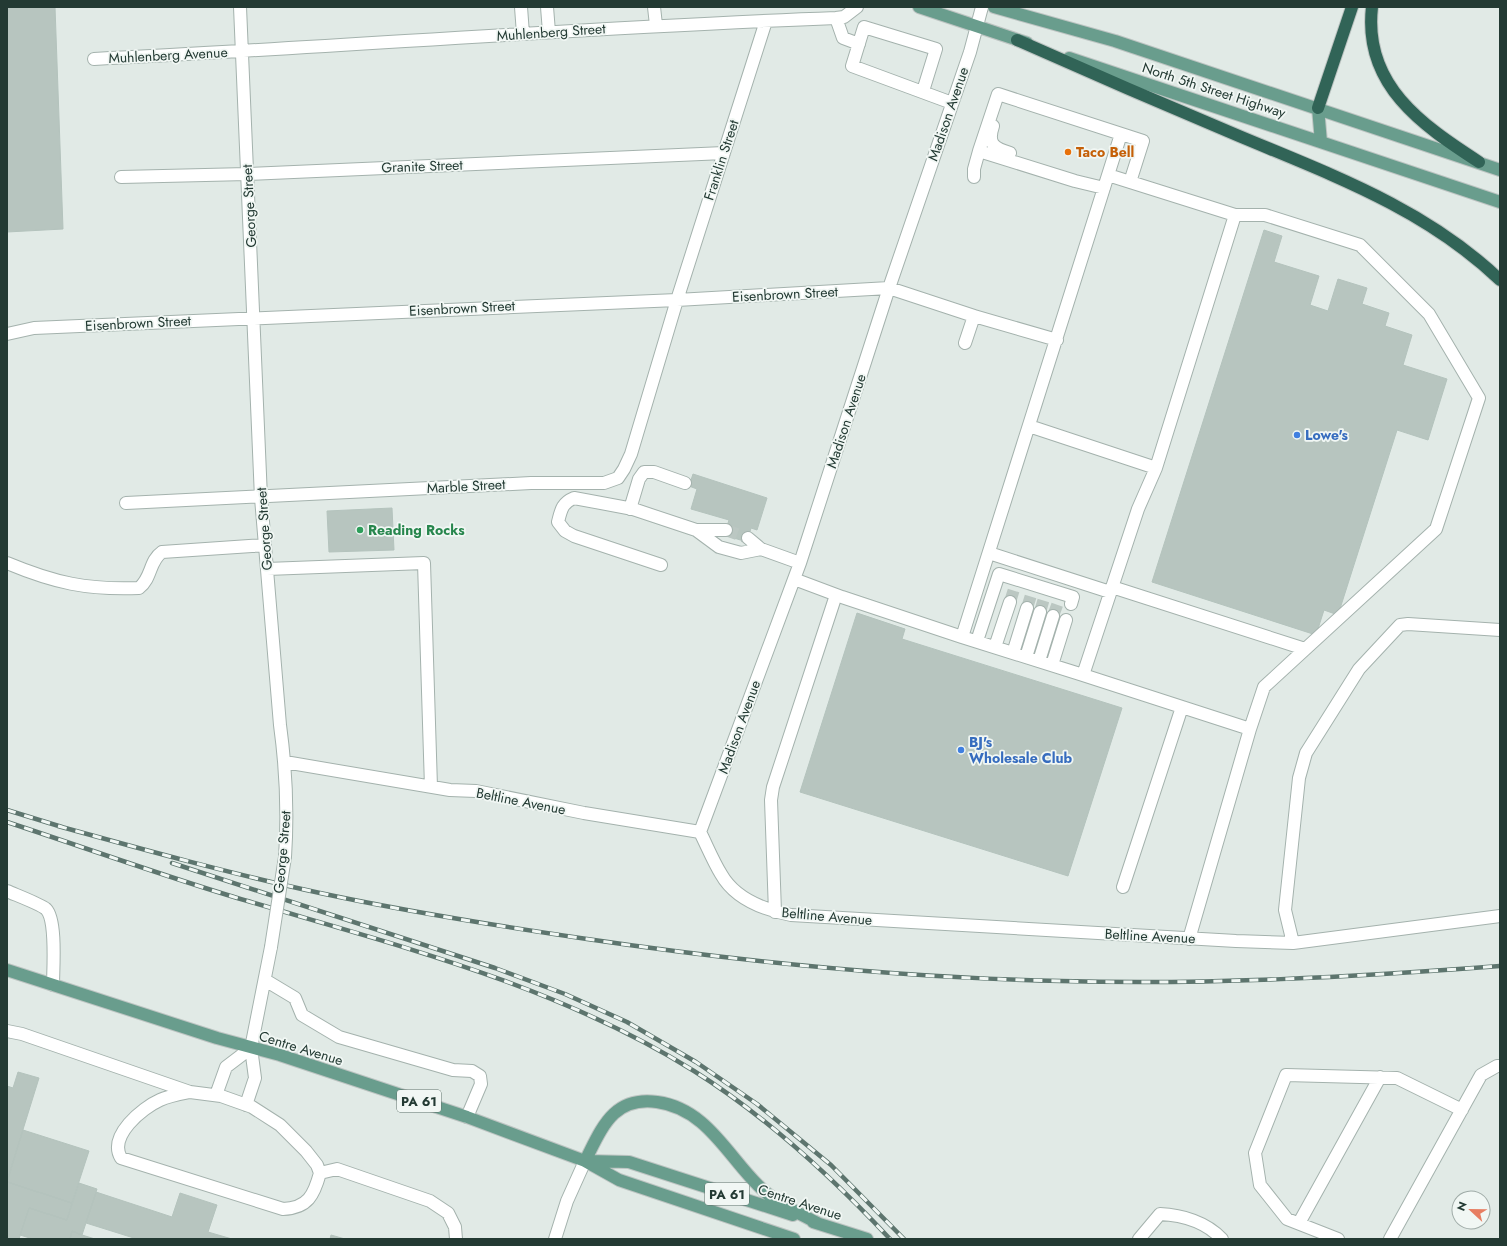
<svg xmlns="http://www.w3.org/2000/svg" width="1507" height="1246" font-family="Jost,sans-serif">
  <rect width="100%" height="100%" fill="#e1eae6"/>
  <path fill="#b7c5bf" stroke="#b4c3bd" d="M 7,7 L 55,7 L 63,229 L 7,232 Z
    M 1264,230 L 1282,236 L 1274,262 L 1319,276 L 1310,305 L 1328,311 L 1338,279 L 1367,288 L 1362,304 L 1389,313 L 1385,326 L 1412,335 L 1403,365 L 1447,379 L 1428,440 L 1397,430 L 1338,615 L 1324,610 L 1316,635 L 1152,582 Z
    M 693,474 L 767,498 L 757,530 L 751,528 L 747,542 L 724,535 L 729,520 L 691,509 L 697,489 L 689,486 Z
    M 392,508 L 394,550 L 329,552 L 327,511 Z
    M 857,613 L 905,629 L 902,639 L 1122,708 L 1068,876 L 800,792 Z
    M 18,1072 L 39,1078 L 7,1181 L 7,1086 L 13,1088 Z
    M 23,1130 L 89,1151 L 72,1203 L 7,1182 Z
    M 7,1182 L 72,1203 L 67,1220 L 29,1208 L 19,1239 L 7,1239 Z
    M 79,1183 L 97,1189 L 82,1235 L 72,1231 L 70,1239 L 33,1239 L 20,1235 L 29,1208 L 67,1220 Z
    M 96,1192 L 172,1217 L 180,1193 L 217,1205 L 208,1232 L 232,1239 L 137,1239 L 86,1223 Z
    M 72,1231 L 82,1235 L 95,1239 L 70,1239 Z
    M 331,1235 L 345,1239 L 330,1239 Z"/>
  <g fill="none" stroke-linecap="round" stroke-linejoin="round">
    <path stroke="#bbc7c2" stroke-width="12" stroke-dasharray="12 6" stroke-linecap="butt" d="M 726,530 L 748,538
      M 1010,602 L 1015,586
      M 1027,608 L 1032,592
      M 1040,612 L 1045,595
      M 1053,616 L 1059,600"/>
    <g stroke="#a4b2ad" stroke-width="14">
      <path id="minor" d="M 240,7 L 261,498 L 280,725 C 286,769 288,813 285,857
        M 521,7 L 523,34
        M 547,7 L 549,32
        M 654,7 L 656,25
        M 836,18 L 843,38 L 859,44
        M 94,59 C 341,47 588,27 836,18 L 844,17 L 857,7
        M 923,91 L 936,49 L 864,27 L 852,66 L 952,103
        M 993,126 C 987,144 994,148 1010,153
        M 121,177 L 247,174 L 724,153
        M 974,177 L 974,169 L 979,151
        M 1104,188 L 1075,181 L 979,151 L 998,94 L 1143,141 L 1130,182
        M 1235,215 L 1265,215 L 1360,245 L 1429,314 L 1479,398 L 1436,529 L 1264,687 L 1250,729
        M 7,334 L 34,328 L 677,300 L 889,288 L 974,316 L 1057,340
        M 965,343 L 974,316
        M 1029,426 L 1156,468
        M 126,503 L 531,483 L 604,483 L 618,478 L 624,469 L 631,454 L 677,300 L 766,21
        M 630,509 L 639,479 L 644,472 L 654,472 L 685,483
        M 696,530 L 726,530
        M 748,538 L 761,549 L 800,563
        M 989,553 L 1110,592
        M 7,563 C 55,583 87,590 139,588 C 152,578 149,561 162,552 L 265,545
        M 661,565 L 574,536 L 565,531 L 558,522 C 561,510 562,503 574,498 L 633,509 L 696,530 L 719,547 L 741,553 L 761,549
        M 267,569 L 424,563 L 431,787
        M 794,579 L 842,597 L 962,637 L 1121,134
        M 1112,587 L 1305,649
        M 962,637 L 1083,675 L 1138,509 L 1156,468 L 1235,215 L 1108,175
        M 977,641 L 999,574 L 1073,597 L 1071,604
        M 995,647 L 1010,602
        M 1013,653 L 1027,608
        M 1026,657 L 1040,612
        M 1039,661 L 1053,616
        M 1052,665 L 1066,620
        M 1083,675 L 1250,729 L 1189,939
        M 285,762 L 450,790 L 476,791 L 584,813 L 700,832
        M 700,832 L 800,563 L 889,288 L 970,52 L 982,7
        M 700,832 C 707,846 713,861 721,874 C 735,899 765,910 791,915 L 1236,941 L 1293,943 L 1500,916
        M 1123,887 L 1182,707
        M 7,891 C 16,895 40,904 46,909 C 57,920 53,970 53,985
        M 775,912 L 771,800 L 773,787 L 836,595
        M 1293,943 L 1285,910 L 1299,778 L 1306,753 L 1359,669 L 1400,625 L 1408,624 L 1500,630
        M 265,980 L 295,998 L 302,1015 L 339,1037 L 453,1070 L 472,1071 L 480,1076 L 481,1084 L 467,1117
        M 7,1031 L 22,1034 L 190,1092 L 221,1096 L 252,1107 L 280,1125 L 306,1151 L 317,1165 L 320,1173 C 314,1195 308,1208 283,1209 L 121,1158 C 108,1136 142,1108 160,1100 C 169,1096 180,1094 190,1092
        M 216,1095 L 226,1067 L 251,1048
        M 246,1105 L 255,1078 L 251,1048 L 271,947
        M 320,1173 L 337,1169 L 430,1201 L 448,1213 L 455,1227 L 456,1239
        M 1299,1223 L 1380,1077
        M 555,1239 L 567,1201 L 585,1161
        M 1139,1239 L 1160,1214 C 1182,1215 1206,1222 1222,1239
        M 1338,1239 L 1287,1219 L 1260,1185 L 1255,1153 L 1286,1075 L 1397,1078 L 1462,1110
        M 1390,1239 L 1481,1075 L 1497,1066 L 1500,1066"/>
    </g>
    <g stroke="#bdc4c2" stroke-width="14">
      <path id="major" d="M 919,7 L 1027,43
        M 994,7 L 1115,41 L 1500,170
        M 1069,58 L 1500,202
        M 1318,108 L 1321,142
        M 7,970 L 217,1038 L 280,1055 L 467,1117 L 585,1161 L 619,1180 L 794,1239
        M 585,1161 C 602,1128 613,1096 657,1102 C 709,1109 729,1160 764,1191 C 780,1205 801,1214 819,1224
        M 588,1161 L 629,1162 L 793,1215
        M 813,1222 L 867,1239"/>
    </g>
    <g stroke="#bdc4c2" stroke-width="14">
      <path id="highway" d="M 1372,7 C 1363,85 1422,125 1479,162
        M 1017,40 C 1091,73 1165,105 1239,136 C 1332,175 1426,209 1500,280
        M 1318,108 L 1352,7"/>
    </g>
    <use href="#minor" stroke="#fff" stroke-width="12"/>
    <use href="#major" stroke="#699d8d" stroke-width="12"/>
    <use href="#highway" stroke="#316457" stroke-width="12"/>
    <g stroke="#5d756e" stroke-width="4.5">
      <path id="rail" d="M 7,810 L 62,827
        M 7,822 C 83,847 158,874 234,897 C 391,944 553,983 694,1071 C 767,1117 831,1176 890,1239
        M 58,826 C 145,850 232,874 320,893 C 409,912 498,926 587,939 C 744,962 903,978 1061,981 C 1208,985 1354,977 1500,966
        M 172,863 L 495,968 L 565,994 L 627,1022 L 696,1062 L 757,1104 L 831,1165 L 904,1239"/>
    </g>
    <use href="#rail" stroke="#f1f7f4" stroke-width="3" stroke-dasharray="9" stroke-linecap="butt"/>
    <g stroke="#a4b2ad" stroke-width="14" stroke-linecap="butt">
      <path id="minor-bridge" d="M 271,947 L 285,857"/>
    </g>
    <use href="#minor-bridge" stroke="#fff" stroke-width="12"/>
  </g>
  <circle fill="#e8710a" stroke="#f1f7f4" stroke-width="1.5" cx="1068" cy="152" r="4"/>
  <g fill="#3f7fe0" stroke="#f1f7f4" stroke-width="1.5">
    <circle cx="1297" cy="435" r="4"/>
    <circle cx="961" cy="750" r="4"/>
  </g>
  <circle fill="#2e9e5b" stroke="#f1f7f4" stroke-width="1.5" cx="360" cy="530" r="4"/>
  <g text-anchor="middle" stroke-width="3.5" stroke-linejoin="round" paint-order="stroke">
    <g fill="#f1f7f4" stroke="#61736d" stroke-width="1">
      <rect x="397" y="1090" width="44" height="22" rx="3"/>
      <rect x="705" y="1183" width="44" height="22" rx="3"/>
    </g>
    <g font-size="13" font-weight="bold" fill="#233a33">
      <text x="419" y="1106">PA 61</text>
      <text x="727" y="1199">PA 61</text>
    </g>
    <g font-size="14" fill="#233a33" stroke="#f1f7f4">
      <text transform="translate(551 32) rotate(-4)" y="5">Muhlenberg Street</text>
      <text transform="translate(168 55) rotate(-3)" y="5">Muhlenberg Avenue</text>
      <text transform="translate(1214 90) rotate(18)" y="5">North 5th Street Highway</text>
      <text transform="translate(948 114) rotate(-71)" y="5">Madison Avenue</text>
      <text transform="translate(721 160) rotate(-72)" y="5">Franklin Street</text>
      <text transform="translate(422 166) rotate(-2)" y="5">Granite Street</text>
      <text transform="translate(249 206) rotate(-93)" y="5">George Street</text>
      <text transform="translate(785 294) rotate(-3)" y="5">Eisenbrown Street</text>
      <text transform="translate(462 308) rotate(-3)" y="5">Eisenbrown Street</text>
      <text transform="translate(138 323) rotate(-3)" y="5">Eisenbrown Street</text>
      <text transform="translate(846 421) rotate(-72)" y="5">Madison Avenue</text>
      <text transform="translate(466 486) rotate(-3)" y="5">Marble Street</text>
      <text transform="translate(264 529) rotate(-94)" y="5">George Street</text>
      <text transform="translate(739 727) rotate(-70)" y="5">Madison Avenue</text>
      <text transform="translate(521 801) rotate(11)" y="5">Beltline Avenue</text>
      <text transform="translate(282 852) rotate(-85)" y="5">George Street</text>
      <text transform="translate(827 916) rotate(5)" y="5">Beltline Avenue</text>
      <text transform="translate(1150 936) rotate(3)" y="5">Beltline Avenue</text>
      <text transform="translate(301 1048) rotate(17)" y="5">Centre Avenue</text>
      <text transform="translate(800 1202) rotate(18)" y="5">Centre Avenue</text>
    </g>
    <g font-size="14" font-weight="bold" fill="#c56008" stroke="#f1f7f4" text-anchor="start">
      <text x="1076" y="157">Taco Bell</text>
    </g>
    <g font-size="14" font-weight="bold" fill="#366cbe" stroke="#f1f7f4" text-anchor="start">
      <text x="1305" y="440">Lowe's</text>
      <text x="969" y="747">BJ's<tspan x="969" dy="16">Wholesale Club</tspan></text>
    </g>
    <g font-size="14" font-weight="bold" fill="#27864d" stroke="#f1f7f4" text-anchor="start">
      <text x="368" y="535">Reading Rocks</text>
    </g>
  </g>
  <rect width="1507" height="1246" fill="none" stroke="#233a33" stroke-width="16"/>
  <g transform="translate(1471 1210) rotate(292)"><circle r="19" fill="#f1f7f4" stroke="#9faba7"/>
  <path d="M0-3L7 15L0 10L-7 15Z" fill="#e77e62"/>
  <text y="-6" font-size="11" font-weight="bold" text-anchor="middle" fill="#233a33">N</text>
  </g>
</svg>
